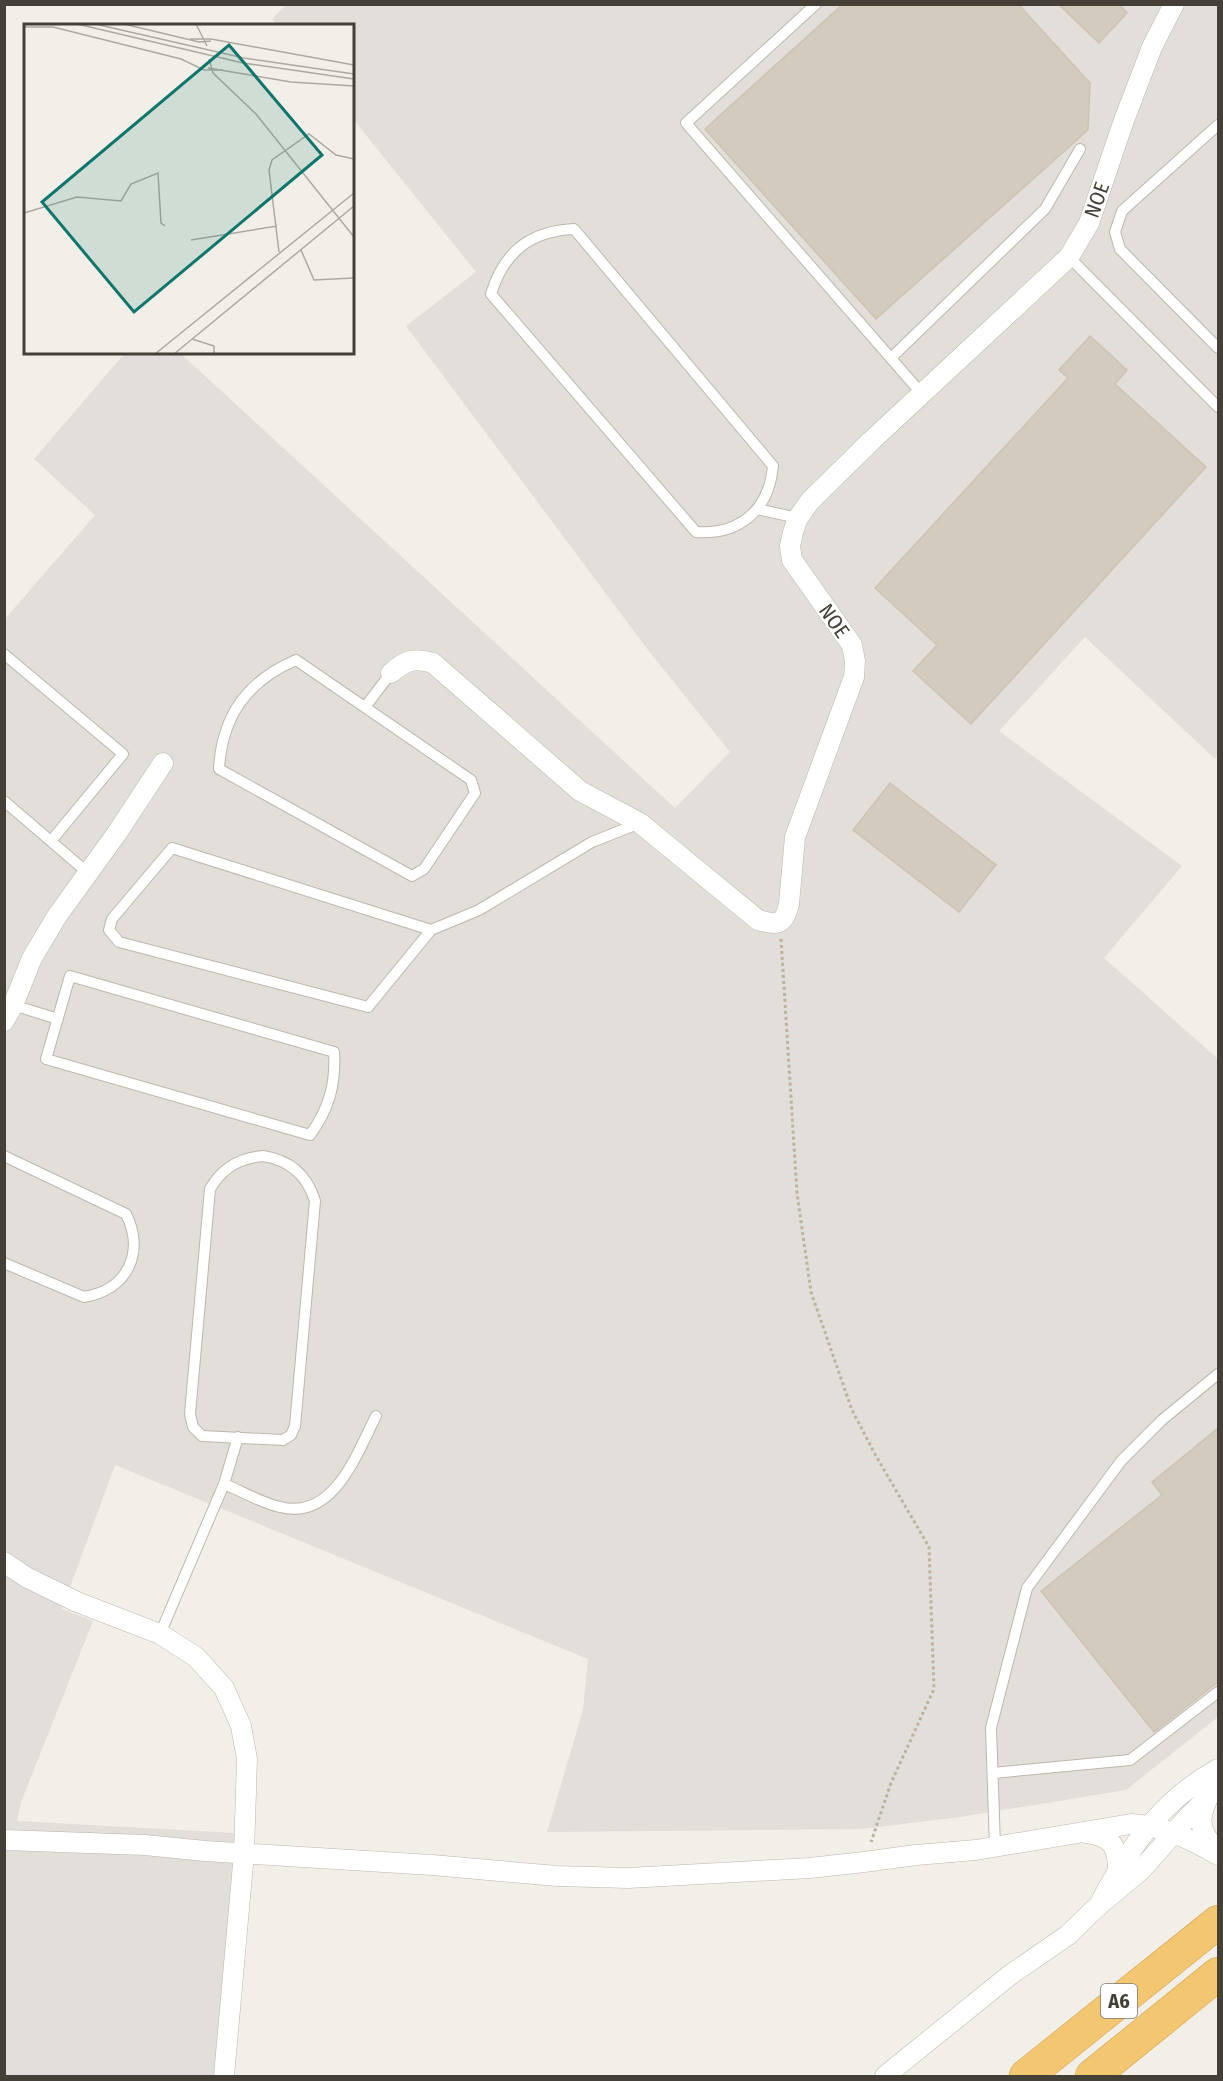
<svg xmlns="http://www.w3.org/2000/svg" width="1223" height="2081" font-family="'Fira Sans Condensed',sans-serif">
  <rect width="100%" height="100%" fill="#f2efe8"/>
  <path fill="#e2ded9" d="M 287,4 L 1218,5 L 1218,755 L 1215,759 L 1085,637 L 999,731 L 1182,866 L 1104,958 L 1218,1059 L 1218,1717 L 1126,1790 L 960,1817 L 862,1829 L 547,1832 L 583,1710 L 588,1659 L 115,1465 L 62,1609 L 93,1621 L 21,1802 L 17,1821 L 235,1833 L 235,1862 L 215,2076 L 5,2076 L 5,619 L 95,515 L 34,459 L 125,353 L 180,353 L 675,808 L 730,752 L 648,650 L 406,326 L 476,272 L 353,119 L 352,26 L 278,25 L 272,19 Z"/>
  <path fill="#d3cbbe" stroke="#cec3b2" stroke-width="1.5" d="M 843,4 L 1018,4 L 1090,83 L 1088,130 L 876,319 L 705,129 Z
    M 1058,4 L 1119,4 L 1127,13 L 1099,43 Z
    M 1090,336 L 1127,370 L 1115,384 L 1206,467 L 971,724 L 913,671 L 937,645 L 875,588 L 1068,378 L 1059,370 Z
    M 890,783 L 996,865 L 959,912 L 853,830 Z
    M 1218,1428 L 1218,1682 L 1154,1732 L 1041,1591 L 1162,1495 L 1152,1482 Z"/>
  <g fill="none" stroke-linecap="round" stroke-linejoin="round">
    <g stroke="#bdb7ab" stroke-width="12">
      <path id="service" d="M 816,4 L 686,123 L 922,394
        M 1218,125 L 1122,211 L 1115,232 L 1120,249 L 1218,348
        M 574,229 L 773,466 C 769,510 740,535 696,532 L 491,294 C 504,252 530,231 574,229 Z
        M 1069,257 L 1218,407
        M 891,358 L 1045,209 L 1080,149
        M 757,509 L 798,518
        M 4,654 L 123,754 L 51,841
        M 296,660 L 471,780 L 475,793 L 424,869 L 412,876 L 219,769 C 222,716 247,681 296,660 Z
        M 365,707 L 391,673
        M 4,801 L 88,873
        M 431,930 L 368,1007 L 119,942 L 109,930 L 112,919 L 172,848 L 431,930 L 479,910 L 592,842 L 640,823
        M 70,976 L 334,1052 C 336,1084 329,1109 310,1135 L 46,1059 Z
        M 13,1005 L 58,1019
        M 4,1156 L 126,1214 C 145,1252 128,1290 84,1297 L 4,1263
        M 263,1156 C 290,1160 307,1175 315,1201 L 295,1426 L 291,1435 L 283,1440 L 202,1436 L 193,1427 L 190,1414 L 210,1189 C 222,1168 239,1158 263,1156 Z
        M 224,1484 C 242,1491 261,1503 280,1507 C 334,1521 357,1453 376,1416
        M 160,1634 L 224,1484 L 238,1437
        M 993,1773 L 1130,1760 L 1218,1692
        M 995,1847 L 991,1728 L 1027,1588 L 1121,1461 L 1162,1420 L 1218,1374"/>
    </g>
    <g stroke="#bdb7ab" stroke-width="21">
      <path id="minor" d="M 391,673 C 407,659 414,658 433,663 L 580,791 L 640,823 L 758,920 C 777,925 784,926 789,904 L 795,837 L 854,677 L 855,661 L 852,645 L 792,560 L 790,546 L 793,532 L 798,518 L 810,501 L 871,441 L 1069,257 L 1089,223 L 1123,123 L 1152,47 L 1174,4
        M 4,1021 L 13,1005 L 32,958 L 57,916 L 117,833 L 163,763
        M 4,1562 L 26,1577 L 77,1602 L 160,1634 L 196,1657 L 224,1688 L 241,1726 L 247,1759 L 244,1853 L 224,2076
        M 1208,1798 C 1196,1822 1201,1833 1218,1852
        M 1085,1833 C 1111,1836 1118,1845 1118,1870
        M 4,1840 L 145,1845 L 205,1851 L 432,1865 L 557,1876 L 628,1878 L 810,1868 L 864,1862 L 916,1855 L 976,1850 L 1131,1824 C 1164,1826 1190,1839 1218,1855
        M 1102,1899 C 1132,1844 1162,1800 1218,1769
        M 885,2076 L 1010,1975 L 1068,1935 L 1098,1906 L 1141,1870 L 1189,1816 L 1218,1787"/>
    </g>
    <g stroke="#d29c42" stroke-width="34">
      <path id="motorway" d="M 1026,2076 L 1218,1922
        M 1092,2076 L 1218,1974"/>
    </g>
    <path stroke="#beb29d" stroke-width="3" stroke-dasharray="3 3" stroke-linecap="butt" d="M 781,939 L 797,1193 L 811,1292 L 852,1410 L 876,1456 L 929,1547 L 934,1689 L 891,1783 L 871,1842"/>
    <use href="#service" stroke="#fff" stroke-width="10"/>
    <use href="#minor" stroke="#fff" stroke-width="20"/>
    <use href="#motorway" stroke="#f3c772" stroke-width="33"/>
  </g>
  <g text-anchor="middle" stroke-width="4.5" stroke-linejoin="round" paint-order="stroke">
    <rect fill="#fff" stroke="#7d7973" stroke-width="1.5" x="1101" y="1984" width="36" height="34" rx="4.5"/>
    <g font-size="20" font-weight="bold" fill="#454037">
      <text x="1119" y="2008">Α6</text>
    </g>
    <g font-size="21" fill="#454037" stroke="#fff">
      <text transform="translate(1097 200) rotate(-70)" y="7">NOE</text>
      <text transform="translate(834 621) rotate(55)" y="7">NOE</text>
    </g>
  </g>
  <g transform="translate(24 24)">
    <rect width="330" height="330" fill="#f2efe8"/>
    <path fill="none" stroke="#ada9a1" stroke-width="1.5" d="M 53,0 L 219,39 L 330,55M 71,0 L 220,34 L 330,50M 100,0 L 175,18 L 187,17M 172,0 L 183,22M 0,3 L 29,3 L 157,35 L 180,46 L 199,46M 166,15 L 187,15 L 330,41M 185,35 L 189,49 L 232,90 L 330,213M 184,44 L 267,58 L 330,62M 0,189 L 53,173 L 97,177 L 107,160 L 134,149 L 137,199 L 141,202M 167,216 L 253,202M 277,226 L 290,256 L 330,254M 255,228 L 245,146 L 248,136 L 285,110 L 312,131 L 330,135M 168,315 L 190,322 L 190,330M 131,330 L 330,169M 150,330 L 330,182"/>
    <path fill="#0f766e" fill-opacity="0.15" stroke="#0f766e" stroke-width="3" d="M 205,21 L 298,131 L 110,288 L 18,178 Z"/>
    <rect width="330" height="330" fill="none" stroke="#454037" stroke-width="3"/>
  </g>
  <rect width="1223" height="2081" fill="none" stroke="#454037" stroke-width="12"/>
</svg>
